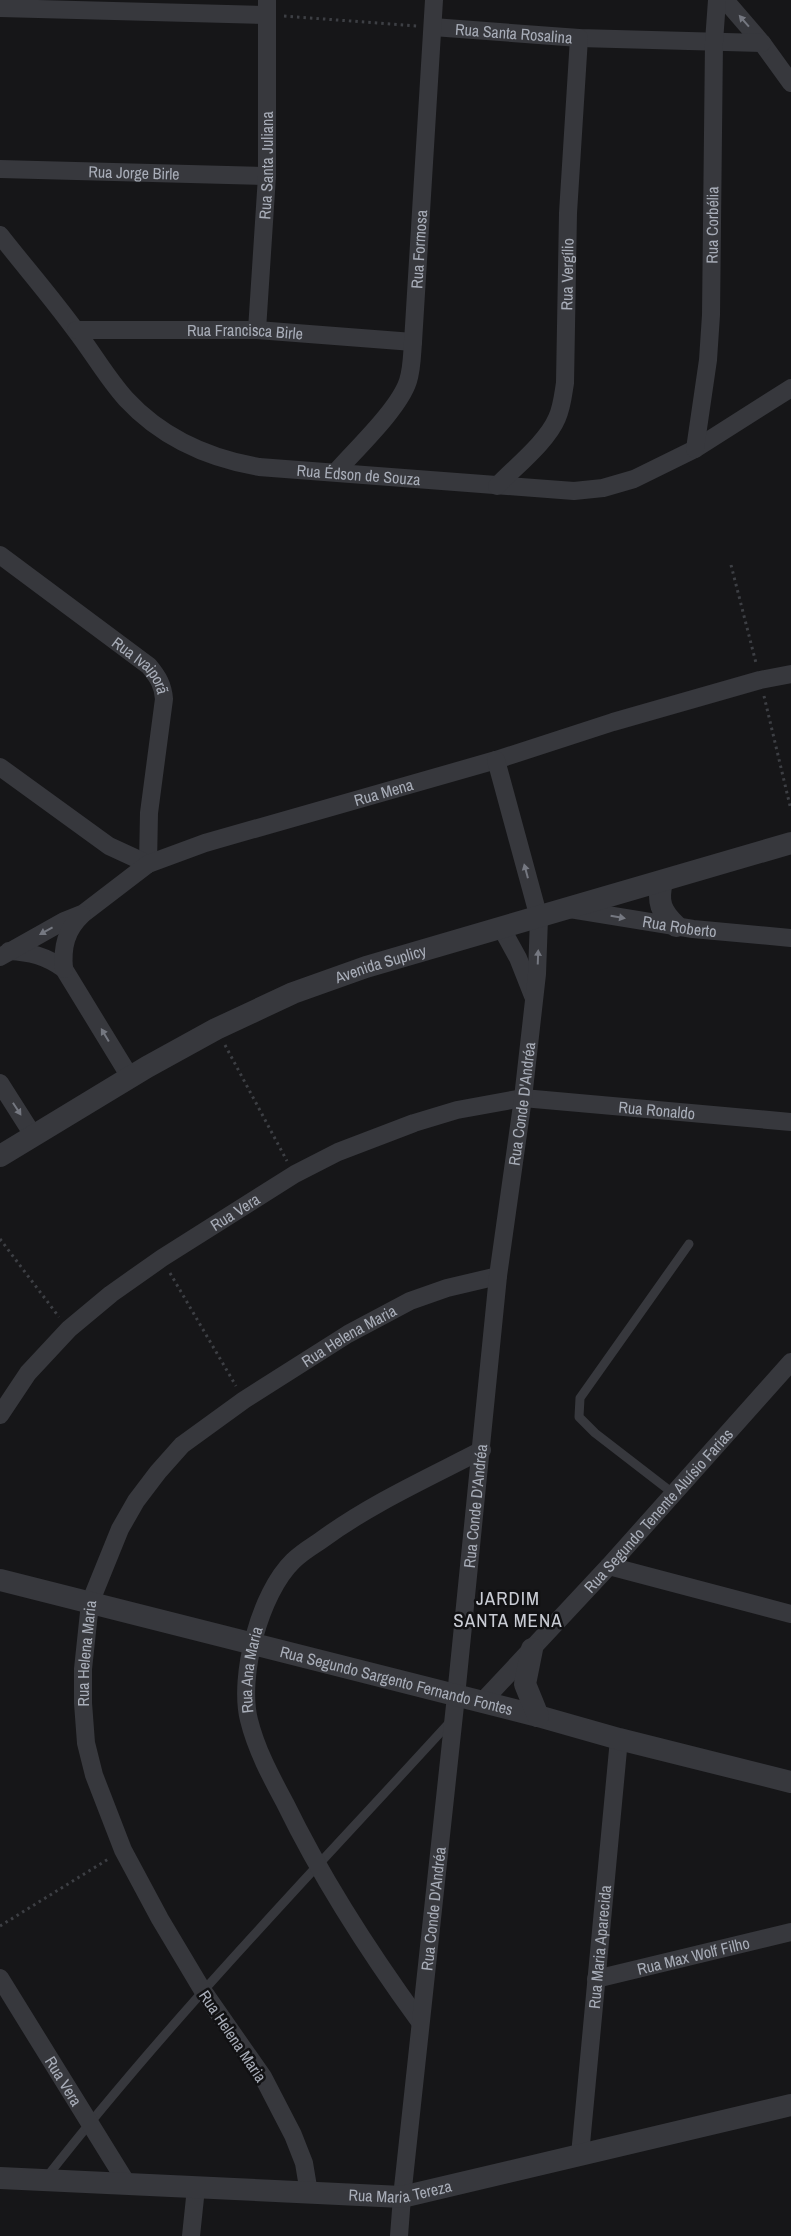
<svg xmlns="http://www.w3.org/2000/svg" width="791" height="2236" font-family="'Archivo Narrow',sans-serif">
  <rect width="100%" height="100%" fill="#161618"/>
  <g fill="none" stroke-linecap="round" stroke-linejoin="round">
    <path stroke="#3d3f44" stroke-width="3" stroke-dasharray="2.5 4" stroke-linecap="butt" d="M 284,16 L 417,26
      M 731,565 L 756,663
      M 764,696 L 791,810
      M 225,1045 L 287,1161
      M 0,1239 L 59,1317
      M 170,1273 L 236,1386
      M 0,1926 L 110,1858"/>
    <path stroke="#37383d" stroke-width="9" d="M 674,1494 L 595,1433 L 579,1417 L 580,1398 L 689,1244
      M 46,2178 C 171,2018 313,1872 450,1722"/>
    <g stroke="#37383d" stroke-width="18">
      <path d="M 725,0 L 762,43 L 791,83"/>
      <path d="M 0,8 L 266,15"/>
      <path id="s1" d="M 433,27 L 579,38 L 762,43"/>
      <path id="s2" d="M 0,169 L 267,176"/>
      <path id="s3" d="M 0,235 C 25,267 52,298 76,331 C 93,353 107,378 126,399 C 162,438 207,458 259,467 L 574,491 L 603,488 L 634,479 L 695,449 L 791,388"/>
      <path id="s4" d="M 76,330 L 257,330 L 413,342"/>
      <path id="s5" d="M 257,330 L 267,176 L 267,0"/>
      <path id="s6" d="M 695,449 L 708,360 L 711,315 L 714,42 L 717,0"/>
      <path id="s7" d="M 336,472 C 356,449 399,409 408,381 C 412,369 412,354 413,342 L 434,0"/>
      <path id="s8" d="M 497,486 C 515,467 547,442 557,418 C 562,407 563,395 565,383 L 568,213 L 579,38"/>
      <path id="s9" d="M 0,555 L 149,666 C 158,677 163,685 164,699 L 149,813 L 148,864"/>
      <path d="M 0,767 L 109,846 L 148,864"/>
      <path id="s10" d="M 570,909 L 693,929 L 791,938"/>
      <path d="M 502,929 L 518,958 L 533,996"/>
      <path d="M 9,951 C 30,952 46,956 64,969 L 130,1077"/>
      <path id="s11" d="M 0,957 L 64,921 L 84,913 L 148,864 L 205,843 L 496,760 L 613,722 L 760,680 L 791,674"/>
      <path d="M 64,969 C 62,947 66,930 82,915"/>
      <path d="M 0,1083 L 33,1135"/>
      <path id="s12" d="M 0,1415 L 28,1373 L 69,1329 L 111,1294 L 162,1258 L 295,1174 L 338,1152 L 414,1123 L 457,1110 L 523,1098 L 791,1122"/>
      <path d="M 609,1566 L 791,1614"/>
      <path id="s13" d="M 483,1701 L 609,1566 L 791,1362"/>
      <path id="s14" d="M 0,1978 L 128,2185"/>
      <path id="s15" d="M 596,1979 L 791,1932"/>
      <path id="s16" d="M 420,2022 C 369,1952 323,1881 285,1803 C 271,1777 256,1749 249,1720 C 238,1676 260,1593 293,1561 C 301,1553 311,1547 320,1541 C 370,1504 426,1479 482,1450"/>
      <path id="s17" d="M 580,2155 L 619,1739"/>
      <path id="s18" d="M 309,2193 L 304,2163 L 293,2135 L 263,2077 L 203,1991 L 160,1919 L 123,1850 L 94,1775 L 86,1743 L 83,1703 L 83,1669 L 90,1603 L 120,1529 L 136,1501 L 158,1472 L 182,1445 L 244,1400 L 348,1334 L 410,1301 L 447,1288 L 498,1276"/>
      <path d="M 191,2236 L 196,2188"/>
      <path id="s19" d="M 399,2236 L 402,2197 L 456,1696 L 498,1276 L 523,1098 L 537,974 L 539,918 L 496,760"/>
    </g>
    <g stroke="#37383d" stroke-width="22">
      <path d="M 662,882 C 657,902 661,912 676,926"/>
      <path id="s20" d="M 0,1156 L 147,1067 L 216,1029 L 293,993 L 366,967 L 791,843"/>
      <path id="s21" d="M 0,1580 L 538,1716 L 619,1739 L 791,1782"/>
      <path d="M 532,1649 L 525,1684 L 538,1716"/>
      <path id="s22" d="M 0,2178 L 402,2197 L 791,2105"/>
    </g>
  </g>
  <defs><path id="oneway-solid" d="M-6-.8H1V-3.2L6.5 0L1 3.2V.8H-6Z" transform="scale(1.25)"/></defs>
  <g fill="#757881">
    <use href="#oneway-solid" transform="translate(744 21) rotate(-131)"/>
    <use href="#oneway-solid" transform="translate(526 871) rotate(-105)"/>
    <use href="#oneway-solid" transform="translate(618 917) rotate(10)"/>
    <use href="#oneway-solid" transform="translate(46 931) rotate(151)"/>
    <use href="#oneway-solid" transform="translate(538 957) rotate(-88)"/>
    <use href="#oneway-solid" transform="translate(105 1035) rotate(-121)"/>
    <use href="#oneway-solid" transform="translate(17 1109) rotate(57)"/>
  </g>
  <g text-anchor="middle" stroke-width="5" stroke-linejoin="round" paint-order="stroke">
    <g font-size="16" fill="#a8adb8" stroke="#111113">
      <text dy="6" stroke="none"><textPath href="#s1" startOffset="81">Rua Santa Rosalina</textPath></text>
      <text dy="6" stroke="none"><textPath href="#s5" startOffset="165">Rua Santa Juliana</textPath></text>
      <text dy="6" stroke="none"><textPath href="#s2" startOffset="134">Rua Jorge Birle</textPath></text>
      <text dy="6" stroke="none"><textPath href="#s6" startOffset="225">Rua Corbélia</textPath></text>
      <text dy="6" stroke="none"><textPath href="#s7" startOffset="249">Rua Formosa</textPath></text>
      <text dy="6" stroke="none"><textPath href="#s8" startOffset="236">Rua Vergílio</textPath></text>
      <text dy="6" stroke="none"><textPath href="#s4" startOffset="169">Rua Francisca Birle</textPath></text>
      <text dy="6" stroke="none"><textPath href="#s3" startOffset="459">Rua Édson de Souza</textPath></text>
      <text dy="6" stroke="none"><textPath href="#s9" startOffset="180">Rua Ivaiporã</textPath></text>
      <text dy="6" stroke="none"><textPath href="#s11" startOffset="422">Rua Mena</textPath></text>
      <text dy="6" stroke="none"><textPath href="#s10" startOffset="111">Rua Roberto</textPath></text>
      <text dy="6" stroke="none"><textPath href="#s20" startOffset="428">Avenida Suplicy</textPath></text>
      <text dy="6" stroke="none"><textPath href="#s19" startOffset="1139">Rua Conde D'Andréa</textPath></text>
      <text dy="6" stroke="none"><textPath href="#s12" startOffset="761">Rua Ronaldo</textPath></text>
      <text dy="6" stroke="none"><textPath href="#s12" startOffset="314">Rua Vera</textPath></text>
      <text dy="6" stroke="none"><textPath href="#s18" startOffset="1031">Rua Helena Maria</textPath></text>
      <text dy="6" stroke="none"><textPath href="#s19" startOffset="734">Rua Conde D'Andréa</textPath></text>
      <text dy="6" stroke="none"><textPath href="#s13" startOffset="259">Rua Segundo Tenente Aluísio Farias</textPath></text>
      <text dy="6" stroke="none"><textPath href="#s18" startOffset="596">Rua Helena Maria</textPath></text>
      <text dy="6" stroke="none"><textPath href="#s16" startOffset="399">Rua Ana Maria</textPath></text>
      <text dy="6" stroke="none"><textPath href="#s21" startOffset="409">Rua Segundo Sargento Fernando Fontes</textPath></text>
      <text dy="6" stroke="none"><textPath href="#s19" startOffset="329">Rua Conde D'Andréa</textPath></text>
      <text dy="6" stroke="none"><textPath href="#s17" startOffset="209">Rua Maria Aparecida</textPath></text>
      <text dy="6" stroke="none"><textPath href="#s15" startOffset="100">Rua Max Wolf Filho</textPath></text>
      <text transform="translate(233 2036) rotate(56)" y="6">Rua Helena Maria</text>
      <text dy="6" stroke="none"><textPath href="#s14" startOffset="121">Rua Vera</textPath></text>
      <text dy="6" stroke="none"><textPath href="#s22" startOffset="401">Rua Maria Tereza</textPath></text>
    </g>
    <g font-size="19" letter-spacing="1" fill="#c9ccd4" stroke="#111113">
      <text x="508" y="1605">JARDIM<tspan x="508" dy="22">SANTA MENA</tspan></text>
    </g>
  </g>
</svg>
